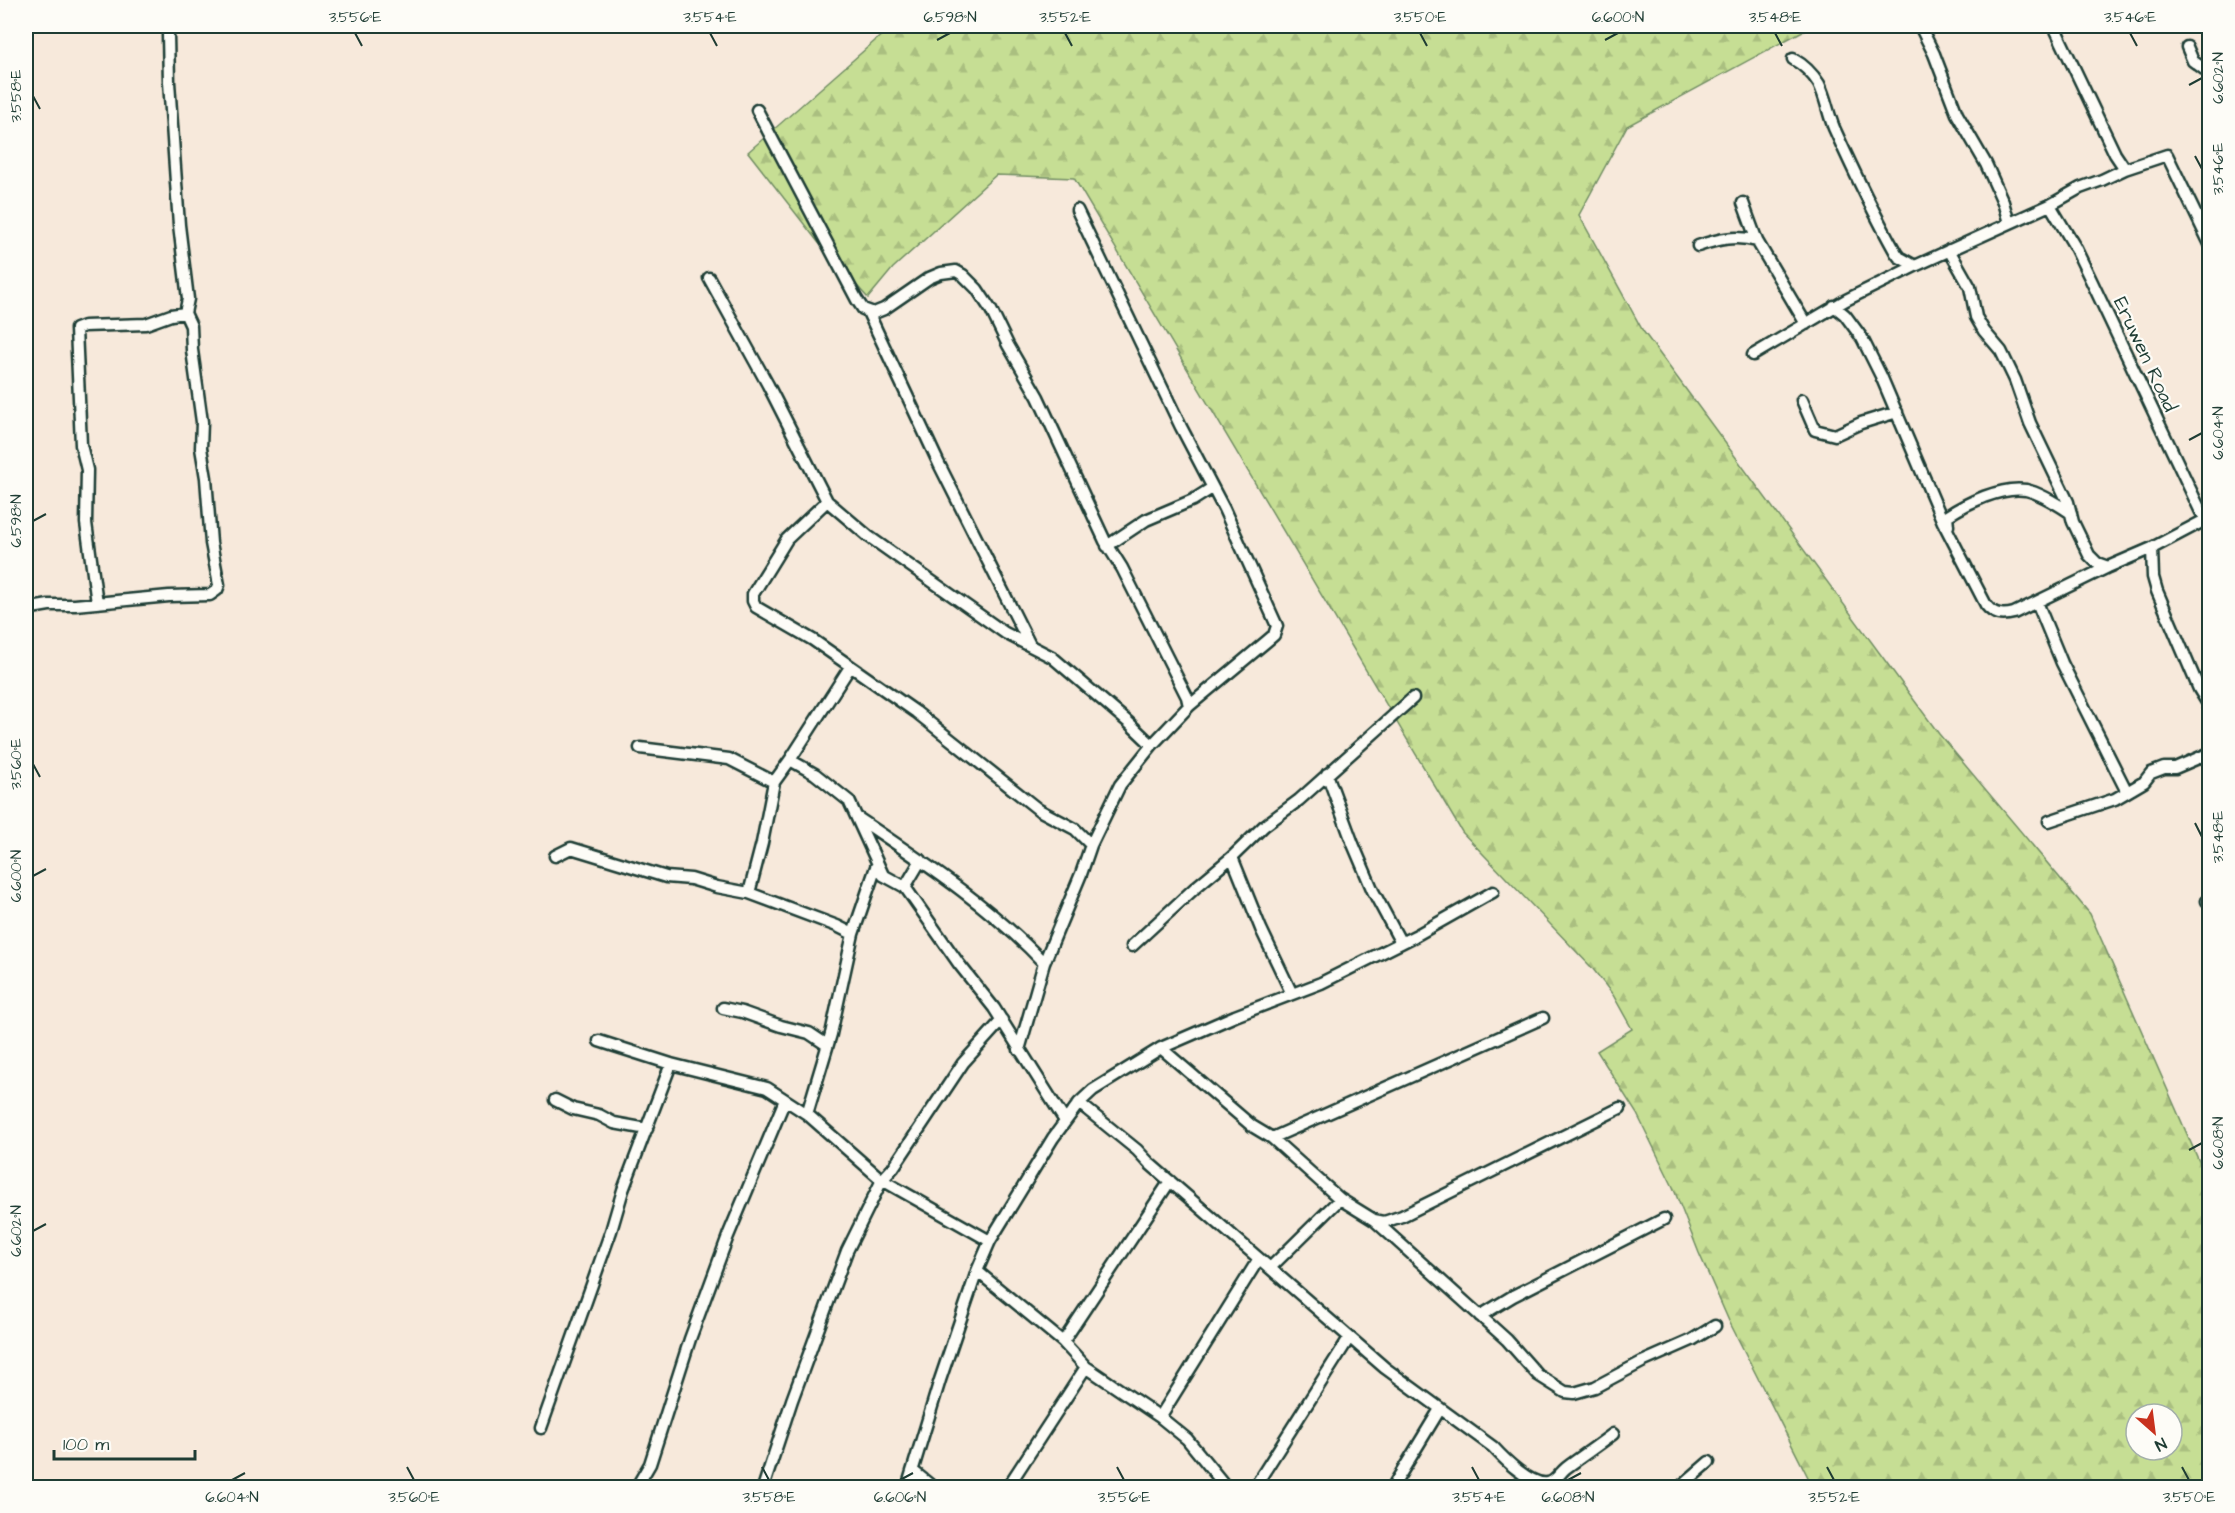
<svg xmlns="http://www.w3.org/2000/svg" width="2235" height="1513" font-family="'Architects Daughter',sans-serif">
  <defs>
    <pattern id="forest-firs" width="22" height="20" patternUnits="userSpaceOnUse" patternTransform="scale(1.5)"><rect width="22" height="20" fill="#c6de94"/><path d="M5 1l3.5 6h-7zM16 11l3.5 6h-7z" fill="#aabf80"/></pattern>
  </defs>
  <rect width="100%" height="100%" fill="#f7e9db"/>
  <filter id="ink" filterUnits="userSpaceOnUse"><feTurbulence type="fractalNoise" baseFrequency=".0167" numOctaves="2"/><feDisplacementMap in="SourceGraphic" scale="12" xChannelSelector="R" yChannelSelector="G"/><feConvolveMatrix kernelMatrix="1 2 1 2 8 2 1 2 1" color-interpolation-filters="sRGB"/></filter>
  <g filter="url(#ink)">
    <path fill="url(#forest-firs)" stroke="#728e64" stroke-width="1.5" fill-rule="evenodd" d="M 892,26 L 1812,26 L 1627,126 L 1579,215 L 1643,331 L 1939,734 L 2090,914 L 2209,1184 L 2209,1487 L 1813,1487 L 1729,1321 L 1699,1253 L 1673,1187 L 1637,1114 L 1597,1051 L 1632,1029 L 1613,995 L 1593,969 L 1462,832 L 1074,178 L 996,175 L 893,268 L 868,298 L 818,242 L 748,152 ZM 2136,1414 L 2172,1414 L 2172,1450 L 2136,1450 Z"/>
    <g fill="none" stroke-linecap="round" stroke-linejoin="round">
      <g stroke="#1f3d34" stroke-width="15">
        <path id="minor" d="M 1921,28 L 1934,54 L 1957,114 L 1986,164 L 2003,202 L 2009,223
          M 2187,47 L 2193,61 L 2208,72 L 2210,75
          M 1793,59 C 1804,65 1812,73 1819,84 C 1826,98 1828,114 1834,128 C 1853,170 1873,212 1896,253 L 1899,257 L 1915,266
          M 757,110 L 857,300 L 863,309 L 874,313 L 884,309 L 929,278 L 941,273 L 956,271 L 963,275 L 977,289 L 991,310 L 1008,345 L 1038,397 L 1105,541 L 1122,568 L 1187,697 L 1189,706 L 1152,745
          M 2125,169 L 2167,155 L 2210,244
          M 1743,203 L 1757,241 L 1806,324
          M 2050,205 L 2075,247 L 2091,280 L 2201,512 L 2210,518
          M 1077,210 L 1181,427 L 1224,509 L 1277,626 L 1274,635 L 1267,641 L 1189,706
          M 1698,246 C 1718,239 1736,235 1757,241
          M 1949,250 L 1970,287 L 1976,317 L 1984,331 L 2001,351 L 2015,380 L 2030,423 L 2068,502 L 2073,522 L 2089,555 L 2097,563 L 2108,567
          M 709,278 L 768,385 L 827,501 L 868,536 L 1005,633 L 1052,657 L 1128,722 L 1152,745 L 1120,785 L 1091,845 L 1081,874 L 1044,963 L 1019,1050
          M 1834,306 L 1845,315 L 1862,338 L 1881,376 L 1943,522 L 1986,605 C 1994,615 2002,616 2014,613 L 2108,567 L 2152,548 L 2209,518
          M 868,312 L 939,464 L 1030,645
          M 1753,355 L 1846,300 L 1915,266 L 2050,205 L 2080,188 L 2102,180 L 2125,169 L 2115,154 L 2054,26
          M 1802,400 L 1815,430 L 1835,435 L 1861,423 L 1897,412
          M 827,501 L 787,539 L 753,594 L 753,601 L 756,607 L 813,640 L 916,712 L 1039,810 L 1075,829 L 1091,845
          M 1948,526 L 1947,516 C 1967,503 2001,486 2026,490 C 2040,493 2059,505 2071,513
          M 1107,546 L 1146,520 L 1193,500 L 1212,488
          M 2152,548 L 2153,577 L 2157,591 L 2199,689 L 2210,707
          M 97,603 L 86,523 L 87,470 L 81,445 L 76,329 L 84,326 L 146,324 L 171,315 L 185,313
          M 2039,607 L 2062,663 L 2127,792
          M 26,609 L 49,605 L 75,605 L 169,596 L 210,595 L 217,590 L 219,585 L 211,543 L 206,478 L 201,448 L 202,422 L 192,350 L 191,326 L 185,313 L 188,299 L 179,225 L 169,82 L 168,35
          M 640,748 L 729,759 L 774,782
          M 790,760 L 815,774 L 849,801 L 883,875 L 905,887 L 959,964 L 994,1008 L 1065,1121
          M 1327,774 L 1353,844 L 1373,891 L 1401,943
          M 858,818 C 923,862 990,906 1044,963
          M 2049,821 L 2115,799 L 2144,782 L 2151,773 L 2164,768 L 2175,768 L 2210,753
          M 555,856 L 571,848 L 666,877 L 691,879 L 717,887 L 749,893
          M 1232,857 L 1264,826 L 1299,800 L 1413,698
          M 905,887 L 921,860
          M 2207,901 L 2210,899
          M 853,934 L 877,864
          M 1132,946 L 1196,887 L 1232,857 L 1261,929 L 1292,994
          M 723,1008 L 742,1012 L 781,1026 L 809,1033 L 827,1045
          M 599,1041 L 671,1064 L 767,1088 L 807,1114 L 882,1180 L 990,1241
          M 1161,1048 L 1252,1126 L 1272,1138 L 1340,1199 L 1374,1220 L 1507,1340 L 1538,1375 L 1565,1392 L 1574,1393 L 1595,1387 L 1642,1362 L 1692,1340 L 1715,1326
          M 555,1100 L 573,1109 L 599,1115 L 614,1123 L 647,1129
          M 1079,1103 L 1137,1150 L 1150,1164 L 1385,1368 L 1493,1447 C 1504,1459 1531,1486 1548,1483 C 1555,1482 1560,1473 1566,1468 C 1581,1457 1597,1446 1613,1434
          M 807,1114 L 831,1034 L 853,934 L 837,926 L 749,893 L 762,843 L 774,782 L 790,760 L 850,667
          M 1272,1138 L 1543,1018
          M 1374,1220 L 1384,1222 L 1402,1216 L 1620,1108
          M 1270,1268 L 1340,1199
          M 977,1271 L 1063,1342 L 1086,1367 L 1160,1417 L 1187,1439 L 1227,1488
          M 1480,1316 L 1513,1296 L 1664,1219
          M 1063,1342 L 1170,1181
          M 1160,1417 L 1258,1260
          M 541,1428 L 611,1231 L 623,1190 L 671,1064
          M 913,1471 L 934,1488
          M 636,1488 L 650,1464 L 690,1339 L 728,1236 L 785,1100
          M 763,1488 L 792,1400 L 847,1251 L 882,1180 L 893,1168 L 963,1063 L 1002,1020
          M 907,1488 L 940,1380 L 977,1271 L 990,1241 L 1053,1138 L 1079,1103 L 1093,1090 L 1161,1048 L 1235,1016 L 1321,983 L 1415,936 L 1493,892
          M 1007,1488 L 1086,1367
          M 1254,1488 L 1349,1338
          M 1392,1488 L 1440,1409
          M 1679,1488 L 1709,1462"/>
      </g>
      <use href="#minor" stroke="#fdfcf7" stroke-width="10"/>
    </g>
  </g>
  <path fill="none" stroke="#1f3d34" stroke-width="2" d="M 355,33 L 362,46M 710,33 L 717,46M 1065,33 L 1072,46M 1420,33 L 1427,46M 1775,33 L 1782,46M 2130,33 L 2137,46M 937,40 L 950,33M 1605,40 L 1618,33M 2189,85 L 2202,78M 33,96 L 40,109M 2195,156 L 2202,169M 2189,440 L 2202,433M 33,521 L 46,514M 33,764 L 40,777M 2195,823 L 2202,837M 33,876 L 46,869M 2189,1150 L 2202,1143M 33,1231 L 46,1224M 407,1467 L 414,1480M 762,1467 L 769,1480M 1117,1467 L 1124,1480M 1472,1467 L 1479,1480M 1827,1467 L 1834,1480M 2182,1467 L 2189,1480M 232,1480 L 245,1473M 900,1480 L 913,1473M 1568,1480 L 1581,1473"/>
  <g text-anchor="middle" stroke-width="4.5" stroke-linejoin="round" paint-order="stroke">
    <g font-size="20" fill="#1f3d34" stroke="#fdfcf7">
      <text transform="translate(2146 354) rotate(65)" y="7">Eruwen Road</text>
    </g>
  </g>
  <rect width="2235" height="1513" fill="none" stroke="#fdfcf7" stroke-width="66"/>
  <g transform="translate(2154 1432) rotate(152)"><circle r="28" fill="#fdfcf7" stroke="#a4b0a9" stroke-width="1.5"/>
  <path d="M0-4.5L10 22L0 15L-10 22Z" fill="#c8321e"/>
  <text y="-9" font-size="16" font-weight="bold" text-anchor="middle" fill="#1f3d34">N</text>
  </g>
  <path d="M54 1450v9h141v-9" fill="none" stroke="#1f3d34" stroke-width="3"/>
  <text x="63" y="1450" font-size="18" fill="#1f3d34" stroke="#fdfcf7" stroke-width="4.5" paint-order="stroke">100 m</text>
  <rect x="33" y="33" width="2169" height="1447" fill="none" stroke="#1f3d34" stroke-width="2"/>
  <g font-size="15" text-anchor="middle" fill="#1f3d34">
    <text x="355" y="22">3.556°E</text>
    <text x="710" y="22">3.554°E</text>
    <text x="950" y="22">6.598°N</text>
    <text x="1065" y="22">3.552°E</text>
    <text x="1420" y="22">3.550°E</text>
    <text x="1618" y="22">6.600°N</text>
    <text x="1775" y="22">3.548°E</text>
    <text x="2130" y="22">3.546°E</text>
    <text transform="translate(2218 78) rotate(-90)" y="5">6.602°N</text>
    <text transform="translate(16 96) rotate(-90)" y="5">3.558°E</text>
    <text transform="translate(2218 169) rotate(-90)" y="5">3.546°E</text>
    <text transform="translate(2218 433) rotate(-90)" y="5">6.604°N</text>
    <text transform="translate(16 521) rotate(-90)" y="5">6.598°N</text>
    <text transform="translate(16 764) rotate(-90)" y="5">3.560°E</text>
    <text transform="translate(2218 837) rotate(-90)" y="5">3.548°E</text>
    <text transform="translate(16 876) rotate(-90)" y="5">6.600°N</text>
    <text transform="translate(2218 1143) rotate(-90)" y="5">6.608°N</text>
    <text transform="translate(16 1231) rotate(-90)" y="5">6.602°N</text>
    <text x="232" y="1502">6.604°N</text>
    <text x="414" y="1502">3.560°E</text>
    <text x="769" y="1502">3.558°E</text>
    <text x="900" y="1502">6.606°N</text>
    <text x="1124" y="1502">3.556°E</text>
    <text x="1479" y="1502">3.554°E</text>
    <text x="1568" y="1502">6.608°N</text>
    <text x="1834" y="1502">3.552°E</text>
    <text x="2189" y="1502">3.550°E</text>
  </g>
</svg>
